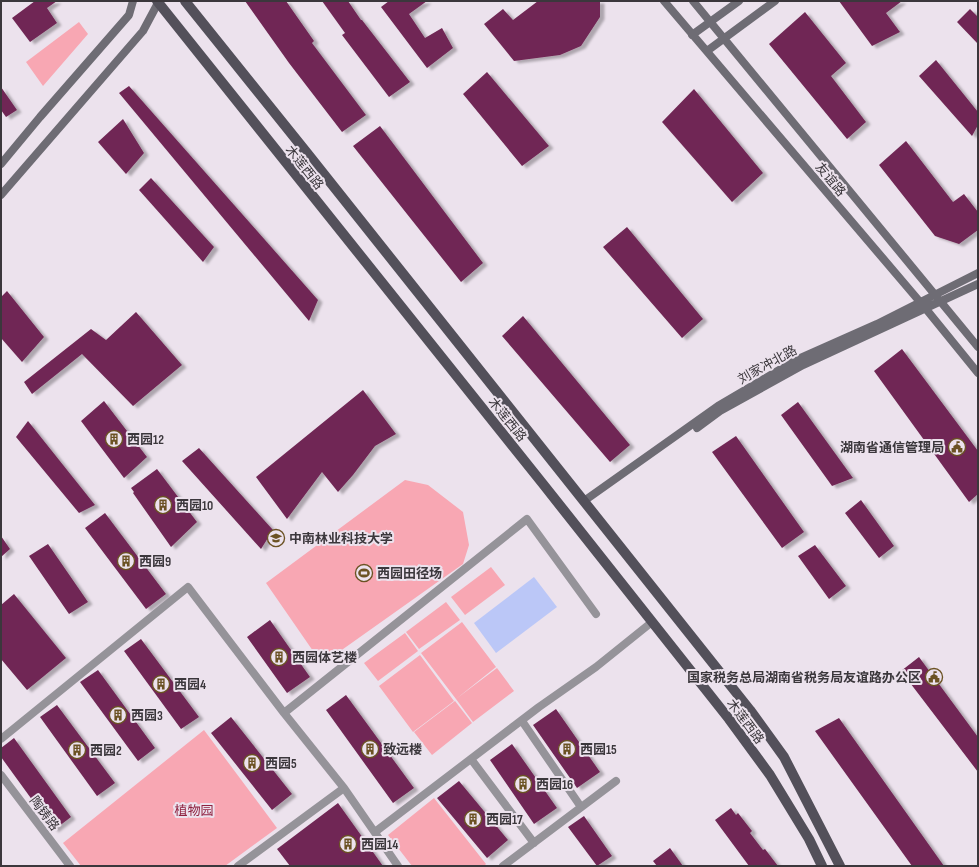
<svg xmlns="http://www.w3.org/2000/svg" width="979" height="867" font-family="'Sofia Sans Condensed','Noto Sans SC',sans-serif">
  <defs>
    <filter id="shadow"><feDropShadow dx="4.5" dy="2.5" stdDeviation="1" flood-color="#0004"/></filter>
  </defs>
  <rect width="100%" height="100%" fill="#ece2ed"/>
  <path fill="#f8a7b3" d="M 79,22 L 88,34 L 43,86 L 26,62 Z
    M 405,480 L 428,485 L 463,512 L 469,545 L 463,564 L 322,664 L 266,583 Z
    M 491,567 L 505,585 L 465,615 L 451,597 Z
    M 446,602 L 460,620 L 419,649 L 406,632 Z
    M 462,622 L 496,667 L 456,699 L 421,653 Z
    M 405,633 L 418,651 L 378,681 L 364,663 Z
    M 420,655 L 454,701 L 413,732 L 379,686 Z
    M 497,668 L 514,691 L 473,722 L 456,699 Z
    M 455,701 L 472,723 L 432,755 L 414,732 Z
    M 204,730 L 277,828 L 225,866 L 81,866 L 63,843 Z
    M 434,798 L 486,864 L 484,866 L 412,866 L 388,835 Z"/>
  <path fill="#bbc7f7" d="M 534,577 L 557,607 L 496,653 L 474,623 Z"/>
  <path fill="#702854" filter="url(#shadow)" d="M 35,1 L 57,1 L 47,8 L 57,23 L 30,42 L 12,18 Z
    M 245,1 L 286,1 L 314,41 L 312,43 L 366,115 L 342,132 L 289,63 Z
    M 322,1 L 348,1 L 361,20 L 362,20 L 410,82 L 389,97 L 342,35 L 345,33 Z
    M 389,1 L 427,1 L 409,14 L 425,38 L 442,28 L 453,48 L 427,68 L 381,7 Z
    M 538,1 L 600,1 L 600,17 L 581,46 L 560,55 L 514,61 L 484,24 L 503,9 L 513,20 Z
    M 839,1 L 902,1 L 886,13 L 900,32 L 872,46 Z
    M 970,9 L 978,17 L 978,44 L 957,22 Z
    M 805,12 L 846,63 L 831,76 L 866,122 L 847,139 L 769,44 Z
    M 936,60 L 978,112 L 978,125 L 972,136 L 919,76 Z
    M 487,72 L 549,146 L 522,166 L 463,94 Z
    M 129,86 L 318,300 L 309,321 L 119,93 Z
    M 1,87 L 17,110 L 6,117 L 1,110 Z
    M 694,89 L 763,173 L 732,202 L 662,122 Z
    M 123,119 L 144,153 L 126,174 L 98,142 Z
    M 380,126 L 483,263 L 461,282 L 353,146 Z
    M 906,141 L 953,202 L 964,194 L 978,212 L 978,230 L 959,244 L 935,236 L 879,165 Z
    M 151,178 L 214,247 L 203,262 L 139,190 Z
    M 627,227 L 703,319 L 682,338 L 603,247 Z
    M 7,291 L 44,337 L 22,362 L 1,338 L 1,297 Z
    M 136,312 L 182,365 L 133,406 L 82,354 L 32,394 L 24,382 L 91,329 L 106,340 Z
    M 523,316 L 630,445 L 610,462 L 502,336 Z
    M 902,349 L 978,451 L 978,494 L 969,502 L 874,371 Z
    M 363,390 L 396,434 L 375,446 L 353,475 L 338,492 L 322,472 L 287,519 L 256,477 Z
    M 104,401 L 147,457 L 124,478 L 81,421 Z
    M 798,402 L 853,478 L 832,486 L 781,415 Z
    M 28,421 L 95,505 L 79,513 L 16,437 Z
    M 736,436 L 804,532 L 782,548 L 712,452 Z
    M 199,448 L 273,530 L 261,549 L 182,461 Z
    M 157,469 L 197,522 L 171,547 L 133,493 L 134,492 L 131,488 Z
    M 861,500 L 894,546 L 879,558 L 845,513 Z
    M 105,513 L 166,594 L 146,609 L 85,528 Z
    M 1,536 L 10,549 L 1,557 Z
    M 48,544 L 88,602 L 69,614 L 29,556 Z
    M 815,545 L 846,586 L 829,599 L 798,556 Z
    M 14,594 L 66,658 L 27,690 L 1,659 L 1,605 Z
    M 270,620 L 310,677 L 287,693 L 247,637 Z
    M 141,639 L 199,717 L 181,729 L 124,651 Z
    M 919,657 L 978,737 L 978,772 L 901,671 Z
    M 98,670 L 155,748 L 138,761 L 80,682 Z
    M 346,695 L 414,788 L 393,803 L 326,710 Z
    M 57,705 L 115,783 L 97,796 L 40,717 Z
    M 556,709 L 600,772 L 577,788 L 533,725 Z
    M 231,717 L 292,794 L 272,810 L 211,733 Z
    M 839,718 L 944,866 L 912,866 L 815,731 Z
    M 14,738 L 71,817 L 54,830 L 1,757 L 1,748 Z
    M 512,744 L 557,808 L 534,824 L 490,760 Z
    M 459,781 L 508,840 L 487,858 L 437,798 Z
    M 338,803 L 383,866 L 290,866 L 277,849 Z
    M 731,808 L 736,815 L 738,813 L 752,831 L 750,833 L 763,850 L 765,849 L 778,866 L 749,866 L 715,820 Z
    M 584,816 L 612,856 L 597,866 L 568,827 Z
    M 670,848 L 683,866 L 657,866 L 653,861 Z"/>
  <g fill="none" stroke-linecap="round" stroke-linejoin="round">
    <path stroke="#959399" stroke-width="8" d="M 284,713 L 527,519 L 596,614
      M 522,721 L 581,807
      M 1,739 L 188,587 L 284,713 L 344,788 L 398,866
      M 471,759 L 534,843
      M 1,775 L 70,866
      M 375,832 L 539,707 L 596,667 L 652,622
      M 238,866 L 344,788
      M 503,866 L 616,781"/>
    <path stroke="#6e6c74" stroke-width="8" d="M 664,1 L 926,309 L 978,373
      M 693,1 L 978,347
      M 692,35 L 739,1
      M 707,51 L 775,1
      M 1,164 L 40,117 L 129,15 L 133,1
      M 1,195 L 143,31 L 159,1
      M 697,428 L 720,411 L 803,365 L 978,284
      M 584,501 L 718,406 L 796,360 L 877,324 L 978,273"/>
    <path stroke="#53505a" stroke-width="10" d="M 157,1 L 543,484 L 729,719 L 770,775 L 809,839 L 822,866
      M 185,1 L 307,153 L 750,710 L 784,757 L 840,866"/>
  </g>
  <defs>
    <g id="building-ring" transform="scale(0.9)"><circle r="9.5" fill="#ece2ed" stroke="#6b5223" stroke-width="1.5"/><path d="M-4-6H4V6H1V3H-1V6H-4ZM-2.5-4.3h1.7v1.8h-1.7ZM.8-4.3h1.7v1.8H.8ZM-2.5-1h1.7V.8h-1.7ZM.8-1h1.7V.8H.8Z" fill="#6b5223"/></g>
    <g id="civic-ring" transform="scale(0.9)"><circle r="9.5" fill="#ece2ed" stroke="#6b5223" stroke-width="1.5"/><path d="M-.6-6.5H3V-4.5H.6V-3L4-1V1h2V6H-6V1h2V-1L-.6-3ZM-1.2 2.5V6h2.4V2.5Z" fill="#6b5223"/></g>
    <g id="university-ring" transform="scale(0.9)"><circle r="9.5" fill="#ece2ed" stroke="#6b5223" stroke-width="1.5"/><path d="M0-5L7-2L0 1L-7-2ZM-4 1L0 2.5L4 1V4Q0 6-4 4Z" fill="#6b5223"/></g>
    <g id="stadium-ring" transform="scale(0.9)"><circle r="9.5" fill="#ece2ed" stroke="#6b5223" stroke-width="1.5"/><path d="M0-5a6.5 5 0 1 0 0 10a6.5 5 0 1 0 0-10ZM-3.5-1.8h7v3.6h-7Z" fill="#6b5223"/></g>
  </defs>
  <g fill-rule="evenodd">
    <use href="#building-ring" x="114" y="439"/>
    <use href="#civic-ring" x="957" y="447"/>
    <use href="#building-ring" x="163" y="505"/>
    <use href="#university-ring" x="276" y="538"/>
    <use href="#building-ring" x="126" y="561"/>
    <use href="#stadium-ring" x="364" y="573"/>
    <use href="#building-ring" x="279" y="657"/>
    <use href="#civic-ring" x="934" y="677"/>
    <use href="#building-ring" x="161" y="684"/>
    <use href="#building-ring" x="118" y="715"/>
    <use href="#building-ring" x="370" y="749"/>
    <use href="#building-ring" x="567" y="749"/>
    <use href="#building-ring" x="77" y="750"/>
    <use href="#building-ring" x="252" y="763"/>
    <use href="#building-ring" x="523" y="784"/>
    <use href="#building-ring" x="473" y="819"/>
    <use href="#building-ring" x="348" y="844"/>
  </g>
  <g text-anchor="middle" stroke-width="4" stroke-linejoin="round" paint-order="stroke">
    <g font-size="13" fill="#3b373c" stroke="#ece2ed">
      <text transform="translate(305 167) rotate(51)" y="5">木莲西路</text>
      <text transform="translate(831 179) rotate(50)" y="5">友谊路</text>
      <text transform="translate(767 364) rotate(-29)" y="5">刘家冲北路</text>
      <text transform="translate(508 419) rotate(51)" y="5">木莲西路</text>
      <text transform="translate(746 721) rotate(53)" y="5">木莲西路</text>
      <text transform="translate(45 813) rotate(53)" y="5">陶铸路</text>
    </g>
    <g font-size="13" font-weight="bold" fill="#3b373c" stroke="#ece2ed" text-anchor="start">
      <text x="127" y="444">西园12</text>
      <text x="944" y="452" text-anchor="end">湖南省通信管理局</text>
      <text x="176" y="510">西园10</text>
      <text x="289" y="543">中南林业科技大学</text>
      <text x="139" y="566">西园9</text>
      <text x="377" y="578">西园田径场</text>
      <text x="292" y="662">西园体艺楼</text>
      <text x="921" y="682" text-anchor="end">国家税务总局湖南省税务局友谊路办公区</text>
      <text x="174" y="689">西园4</text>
      <text x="131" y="720">西园3</text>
      <text x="383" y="754">致远楼</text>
      <text x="580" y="754">西园15</text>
      <text x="90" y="755">西园2</text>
      <text x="265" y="768">西园5</text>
      <text x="536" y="789">西园16</text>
      <text x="486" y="824">西园17</text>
      <text x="361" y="849">西园14</text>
    </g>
    <g font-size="13" fill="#8f2240" stroke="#ece2ed">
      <text x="194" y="815">植物园</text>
    </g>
  </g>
  <rect width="979" height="867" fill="none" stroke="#3b373c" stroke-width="4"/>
</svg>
